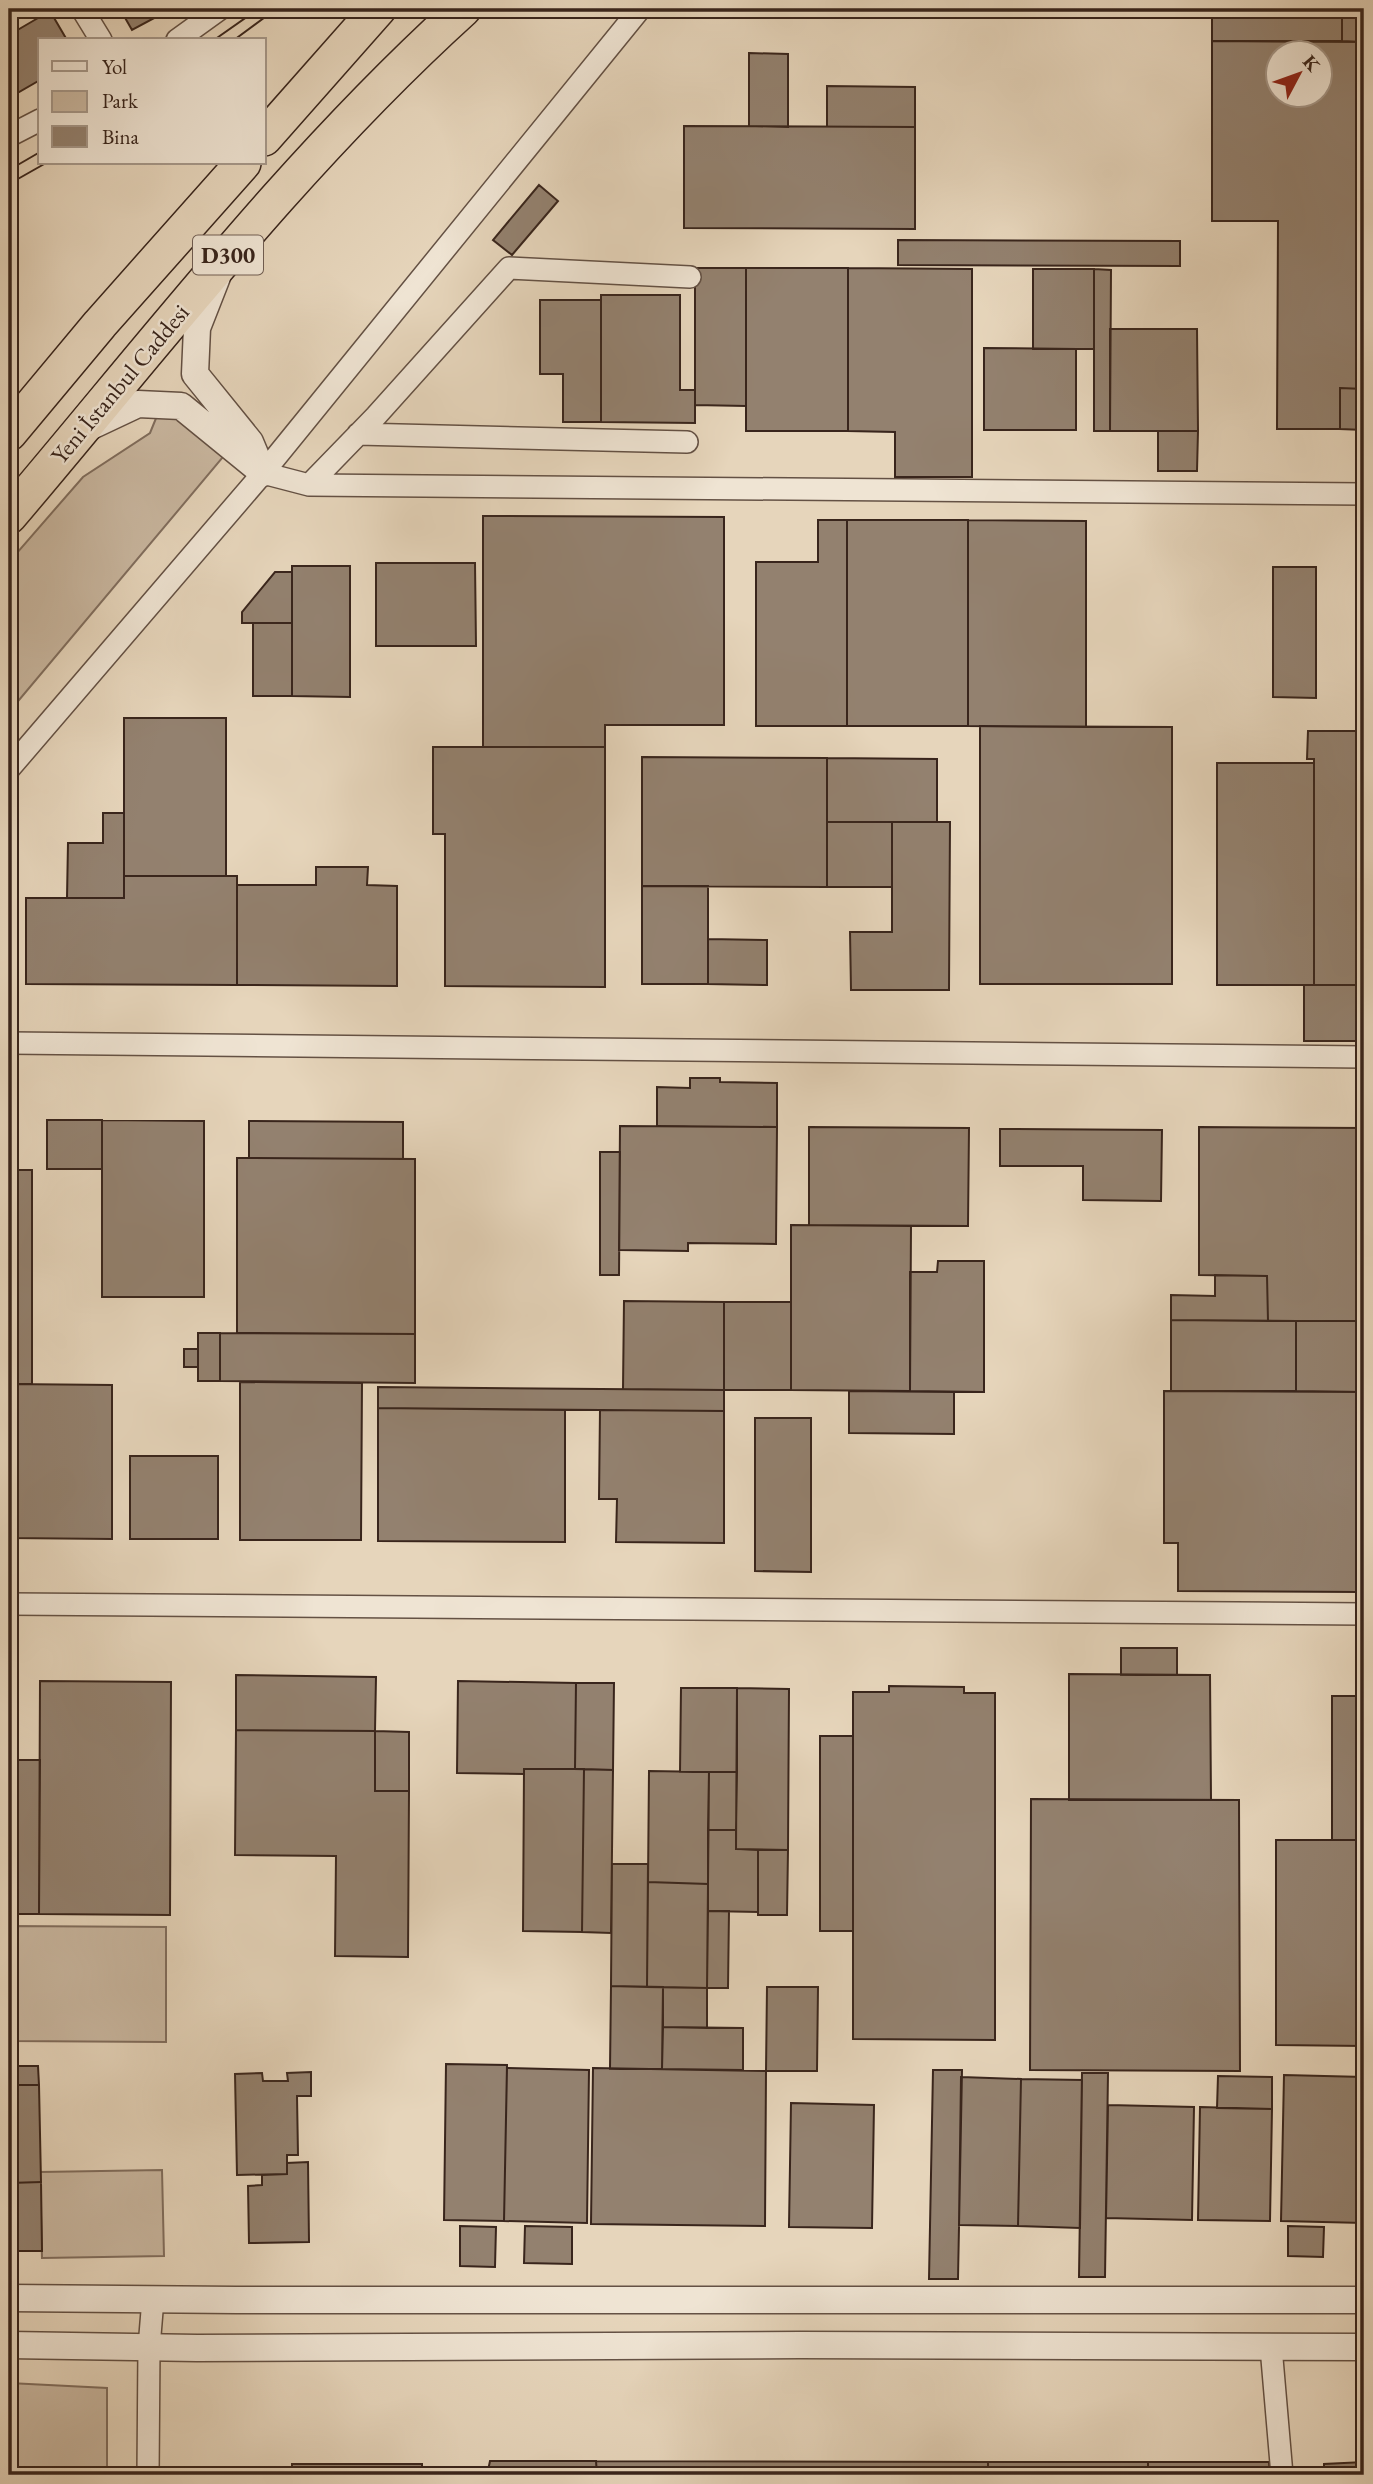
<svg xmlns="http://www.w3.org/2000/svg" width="1373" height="2484" font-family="'EB Garamond',serif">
  <rect width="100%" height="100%" fill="#e6d5bb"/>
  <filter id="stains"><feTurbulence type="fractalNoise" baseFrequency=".00286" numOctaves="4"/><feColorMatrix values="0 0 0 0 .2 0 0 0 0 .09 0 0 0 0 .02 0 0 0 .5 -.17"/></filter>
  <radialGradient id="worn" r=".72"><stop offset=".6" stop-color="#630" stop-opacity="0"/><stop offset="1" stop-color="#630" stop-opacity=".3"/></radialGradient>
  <path fill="#c9b7a0" stroke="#816e5e" stroke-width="2" d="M 161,406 L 223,457 L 9,712 L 9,562 L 83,477 L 150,433 Z
    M 9,1926 L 166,1927 L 166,2042 L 9,2041 Z
    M 162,2170 L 164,2256 L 42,2258 L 40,2172 Z
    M 9,2383 L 107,2388 L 107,2475 L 9,2475 Z"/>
  <path fill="#93816f" stroke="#39251c" stroke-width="2" fill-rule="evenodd" d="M 120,9 L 171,9 L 132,30 Z
    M 1212,9 L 1342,9 L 1342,41 L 1212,41 Z
    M 1342,9 L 1364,9 L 1364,42 L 1342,41 Z
    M 50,11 L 67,40 L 40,40 L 40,80 L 12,96 L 9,90 L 9,35 Z
    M 1212,41 L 1364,42 L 1364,389 L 1340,388 L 1340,429 L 1277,429 L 1278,221 L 1212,221 ZM 1278,52 L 1320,52 L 1320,94 L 1278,94 Z
    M 749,53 L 788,54 L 788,127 L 749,126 Z
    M 827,86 L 915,87 L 915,127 L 827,127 Z
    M 684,126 L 915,127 L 915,229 L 684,228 Z
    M 539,185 L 558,201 L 512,255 L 493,240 Z
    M 898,240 L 1180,241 L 1180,266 L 898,265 Z
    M 695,268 L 746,268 L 746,406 L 695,405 Z
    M 746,268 L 848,268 L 848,431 L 746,431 Z
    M 848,268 L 972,269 L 972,477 L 895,477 L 895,432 L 848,431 Z
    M 1033,269 L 1094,269 L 1094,349 L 1033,349 Z
    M 1094,269 L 1111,270 L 1110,431 L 1094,431 Z
    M 601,295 L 680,295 L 680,390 L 695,390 L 695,423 L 601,422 Z
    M 540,300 L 601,300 L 601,422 L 563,422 L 563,374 L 540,374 Z
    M 1110,329 L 1197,329 L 1198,431 L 1110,431 Z
    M 984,348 L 1076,349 L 1076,430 L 984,430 Z
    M 1340,388 L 1364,389 L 1364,430 L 1340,429 Z
    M 1158,431 L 1198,431 L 1197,471 L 1158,471 Z
    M 483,516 L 724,517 L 724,725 L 605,725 L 605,747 L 483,747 Z
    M 818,520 L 847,520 L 847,726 L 756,726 L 756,562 L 818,562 Z
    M 847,520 L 968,520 L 968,726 L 847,726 Z
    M 968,520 L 1086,521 L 1086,727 L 968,726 Z
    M 376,563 L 475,563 L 476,646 L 376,646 Z
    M 292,566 L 350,566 L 350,697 L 292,696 Z
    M 1273,567 L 1316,567 L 1316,698 L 1273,697 Z
    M 275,572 L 292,572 L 292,623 L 242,623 L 242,612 Z
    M 1361,574 L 1364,574 L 1364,623 L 1361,623 Z
    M 253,623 L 292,623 L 292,696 L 253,696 Z
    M 1361,628 L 1364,628 L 1364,698 L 1361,698 Z
    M 124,718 L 226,718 L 226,876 L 124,876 Z
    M 980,726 L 1172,727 L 1172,984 L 980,984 Z
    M 1308,731 L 1364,731 L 1364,985 L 1314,985 L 1314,759 L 1307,759 Z
    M 433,747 L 605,747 L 605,987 L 445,986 L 445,834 L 433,834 Z
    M 642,757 L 827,758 L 827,887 L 642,886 Z
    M 827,758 L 937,759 L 937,822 L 827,822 Z
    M 1217,763 L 1314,763 L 1314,985 L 1217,985 Z
    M 103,813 L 124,813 L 124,898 L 67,898 L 68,843 L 103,843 Z
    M 827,822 L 892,822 L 892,887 L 827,887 Z
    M 892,822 L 950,822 L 949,990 L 851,990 L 850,932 L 892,932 Z
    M 316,867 L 368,867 L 367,885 L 397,886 L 397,986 L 237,985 L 237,885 L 316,885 Z
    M 124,876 L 237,876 L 237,985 L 26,984 L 26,898 L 124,898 Z
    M 642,886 L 708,886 L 708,984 L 642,984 Z
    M 708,939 L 767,940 L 767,985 L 708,984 Z
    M 1304,985 L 1364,985 L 1363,1041 L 1304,1041 Z
    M 690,1078 L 720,1078 L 720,1082 L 777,1083 L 777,1127 L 657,1126 L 657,1087 L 690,1088 Z
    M 47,1120 L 102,1120 L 102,1169 L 47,1169 Z
    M 102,1120 L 204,1121 L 204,1297 L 102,1297 Z
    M 249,1121 L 403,1122 L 403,1159 L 249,1158 Z
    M 620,1126 L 777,1127 L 776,1244 L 688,1243 L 688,1251 L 619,1250 Z
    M 809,1127 L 969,1128 L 968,1226 L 809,1225 Z
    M 1199,1127 L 1364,1128 L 1364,1321 L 1268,1321 L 1267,1276 L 1199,1275 Z
    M 1000,1129 L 1162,1130 L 1161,1201 L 1083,1200 L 1083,1166 L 1000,1166 Z
    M 600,1152 L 620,1152 L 619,1275 L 600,1275 Z
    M 237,1158 L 415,1159 L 415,1334 L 237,1333 Z
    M 9,1170 L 32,1170 L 32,1384 L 9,1384 Z
    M 791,1225 L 911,1226 L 910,1391 L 791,1390 Z
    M 938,1261 L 984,1261 L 984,1392 L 910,1391 L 910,1272 L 937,1272 Z
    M 1215,1275 L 1267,1276 L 1268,1321 L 1171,1320 L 1171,1295 L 1215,1296 Z
    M 624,1301 L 724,1302 L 724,1390 L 623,1389 Z
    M 724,1302 L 791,1302 L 791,1390 L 724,1390 Z
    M 1171,1320 L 1296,1321 L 1296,1391 L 1171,1391 Z
    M 1296,1321 L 1364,1321 L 1364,1392 L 1296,1391 Z
    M 198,1333 L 220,1333 L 220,1381 L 198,1381 Z
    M 220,1333 L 415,1334 L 415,1383 L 220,1381 Z
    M 184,1349 L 198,1349 L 198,1367 L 184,1367 Z
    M 240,1382 L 362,1383 L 361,1540 L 240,1540 Z
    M 9,1384 L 112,1385 L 112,1539 L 9,1538 Z
    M 378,1387 L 724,1390 L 724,1411 L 378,1408 Z
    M 849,1391 L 954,1392 L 954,1434 L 849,1433 Z
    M 1164,1391 L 1361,1392 L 1361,1468 L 1364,1468 L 1364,1543 L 1358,1543 L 1358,1592 L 1178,1591 L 1178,1543 L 1164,1543 Z
    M 378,1408 L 565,1410 L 565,1542 L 378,1541 Z
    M 600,1410 L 724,1411 L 724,1543 L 616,1542 L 617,1499 L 599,1499 Z
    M 755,1418 L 811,1418 L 811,1572 L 755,1571 Z
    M 130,1456 L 218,1456 L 218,1539 L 130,1539 Z
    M 1121,1648 L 1177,1648 L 1177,1675 L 1121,1675 Z
    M 1069,1674 L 1210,1675 L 1211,1800 L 1069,1800 Z
    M 236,1675 L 376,1677 L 375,1731 L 236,1730 Z
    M 40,1681 L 171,1682 L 170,1915 L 39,1914 Z
    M 458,1681 L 576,1683 L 575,1769 L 524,1769 L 524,1774 L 457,1773 Z
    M 576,1683 L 614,1683 L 613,1770 L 575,1769 Z
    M 889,1686 L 964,1687 L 964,1693 L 995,1693 L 995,2040 L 853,2039 L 853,1692 L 889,1692 Z
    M 681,1688 L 737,1688 L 737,1772 L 680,1772 Z
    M 737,1688 L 789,1689 L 788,1850 L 736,1849 Z
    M 1332,1696 L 1364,1696 L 1364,1840 L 1332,1840 Z
    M 236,1730 L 375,1731 L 375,1791 L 409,1791 L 408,1957 L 335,1956 L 336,1856 L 235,1855 Z
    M 375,1731 L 409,1732 L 409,1791 L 375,1791 Z
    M 820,1736 L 853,1736 L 853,1931 L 820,1931 Z
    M 9,1760 L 40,1760 L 39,1914 L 9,1914 Z
    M 524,1769 L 584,1769 L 582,1932 L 523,1931 Z
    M 584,1769 L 613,1770 L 611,1933 L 582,1932 Z
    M 649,1771 L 709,1772 L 708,1884 L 648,1882 Z
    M 709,1772 L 737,1772 L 736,1830 L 708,1830 Z
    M 1031,1799 L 1239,1800 L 1240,2071 L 1030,2070 Z
    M 708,1830 L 736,1830 L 736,1849 L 758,1850 L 758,1912 L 708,1911 Z
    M 1276,1840 L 1364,1840 L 1364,2046 L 1276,2045 Z
    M 758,1850 L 788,1850 L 787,1915 L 758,1915 Z
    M 612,1864 L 648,1864 L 647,1987 L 611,1986 Z
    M 648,1882 L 708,1884 L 707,1988 L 647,1987 Z
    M 708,1911 L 729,1911 L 728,1988 L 707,1988 Z
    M 611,1986 L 663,1987 L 662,2069 L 610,2069 Z
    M 663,1987 L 707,1988 L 707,2028 L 663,2027 Z
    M 767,1987 L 818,1987 L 817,2071 L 766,2071 Z
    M 663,2027 L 743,2028 L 743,2070 L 662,2069 Z
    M 446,2064 L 507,2065 L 504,2221 L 444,2220 Z
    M 9,2066 L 38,2066 L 39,2085 L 9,2085 Z
    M 507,2068 L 589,2070 L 587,2223 L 504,2221 Z
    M 593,2068 L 766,2071 L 765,2226 L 591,2224 Z
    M 933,2070 L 962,2070 L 958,2279 L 929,2279 Z
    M 311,2072 L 311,2096 L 297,2096 L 298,2155 L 287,2155 L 287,2174 L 237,2175 L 235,2074 L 262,2073 L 263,2081 L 288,2081 L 287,2073 Z
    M 1082,2073 L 1108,2073 L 1105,2277 L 1079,2277 Z
    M 1284,2075 L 1364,2077 L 1364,2223 L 1281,2221 Z
    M 1218,2076 L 1272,2077 L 1272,2109 L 1217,2108 Z
    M 961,2077 L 1021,2079 L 1018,2226 L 959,2225 Z
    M 1021,2079 L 1082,2080 L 1080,2228 L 1018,2226 Z
    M 9,2085 L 39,2085 L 41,2182 L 9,2183 Z
    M 791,2103 L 874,2105 L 872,2228 L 789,2227 Z
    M 1108,2105 L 1194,2107 L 1192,2220 L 1106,2218 Z
    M 1200,2107 L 1272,2109 L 1270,2221 L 1198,2220 Z
    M 308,2162 L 309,2242 L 249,2243 L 248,2186 L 262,2185 L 262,2175 L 287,2174 L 287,2163 Z
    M 41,2182 L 42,2251 L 9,2251 L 9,2183 Z
    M 460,2226 L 496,2227 L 495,2267 L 460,2266 Z
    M 525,2226 L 572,2227 L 572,2264 L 524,2263 Z
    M 1288,2226 L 1324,2227 L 1323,2257 L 1288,2256 Z
    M 490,2461 L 596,2461 L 597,2475 L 487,2475 Z
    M 596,2461 L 988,2462 L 988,2475 L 597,2475 Z
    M 988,2462 L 1148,2462 L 1148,2475 L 988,2475 Z
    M 1148,2462 L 1269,2462 L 1270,2475 L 1148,2475 Z
    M 1364,2462 L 1364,2475 L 1324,2475 L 1324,2464 Z
    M 292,2464 L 422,2464 L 422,2475 L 292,2475 Z"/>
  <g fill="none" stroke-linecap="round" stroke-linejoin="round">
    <g stroke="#645144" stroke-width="24">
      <path id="minor" d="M 82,9 L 101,40
        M 177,40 L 220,9
        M 9,136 L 40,120
        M 358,434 L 687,442
        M 263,473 L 309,485 L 1364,494
        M 309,485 L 376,416 L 509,268 L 690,277
        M 9,769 L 263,473 L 640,9
        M 9,1043 L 1364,1057
        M 9,1604 L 1364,1614
        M 1271,2347 L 1282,2475
        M 148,2475 L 149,2347 L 153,2299"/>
    </g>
    <g stroke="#645144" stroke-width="29">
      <path id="tertiary" d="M 217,277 L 197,328 L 195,374 L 250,442 L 263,473
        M 85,429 L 138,404 L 181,406 L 257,468
        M 9,2298 L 236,2300 L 1364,2300
        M 9,2345 L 197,2348 L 800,2345 L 1364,2347"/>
    </g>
    <g stroke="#39251c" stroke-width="38">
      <path id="trunk" d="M 264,138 L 378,9
        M 9,433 L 100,324 L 243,163
        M 9,516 C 156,343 294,162 463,9"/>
    </g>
    <use href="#minor" stroke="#efe4d3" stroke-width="21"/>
    <use href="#tertiary" stroke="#efe4d3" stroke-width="26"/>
    <use href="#trunk" stroke="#e6d5bb" stroke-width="35"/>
    <path stroke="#39251c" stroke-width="2" d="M 214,40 L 258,9
      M 234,40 L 276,9
      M 9,170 L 40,152
      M 9,184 L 46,163"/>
  </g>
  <g text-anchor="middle" stroke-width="5" stroke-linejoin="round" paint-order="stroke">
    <rect fill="#efe4d3" stroke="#705e53" stroke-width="2" x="193" y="235.5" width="70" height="39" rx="5"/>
    <g font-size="23" font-weight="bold" fill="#39251c">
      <text x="228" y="263">D300</text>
    </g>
    <g font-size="24" fill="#39251c" stroke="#efe4d3">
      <text transform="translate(120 384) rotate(-50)" y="8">Yeni İstanbul Caddesi</text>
    </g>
  </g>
  <rect width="1373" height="2484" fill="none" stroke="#e6d5bb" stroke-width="35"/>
  <rect x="10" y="10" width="1352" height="2463" fill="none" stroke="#39251c" stroke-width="3.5"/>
  <rect x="18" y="18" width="1338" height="2449" fill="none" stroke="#39251c" stroke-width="2"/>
  <rect x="38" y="38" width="228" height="126" fill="#efe4d3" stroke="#a6988a" stroke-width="2"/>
  <rect x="52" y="61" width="35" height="10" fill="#efe4d3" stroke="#a6988a" stroke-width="2"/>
  <text x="102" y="74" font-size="21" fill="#39251c">Yol</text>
  <rect x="52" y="91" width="35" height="21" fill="#c9b7a0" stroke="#a6988a" stroke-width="2"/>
  <text x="102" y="108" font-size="21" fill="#39251c">Park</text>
  <rect x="52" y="126" width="35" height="21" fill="#93816f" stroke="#a6988a" stroke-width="2"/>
  <text x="102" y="144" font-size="21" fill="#39251c">Bina</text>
  <g transform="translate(1299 74) rotate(49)"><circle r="33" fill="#efe4d3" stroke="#a6988a" stroke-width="2"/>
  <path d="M0-5L12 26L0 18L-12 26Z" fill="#8f2418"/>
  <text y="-10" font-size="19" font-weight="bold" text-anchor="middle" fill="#39251c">K</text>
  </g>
  <rect width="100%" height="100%" filter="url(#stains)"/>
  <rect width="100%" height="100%" fill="url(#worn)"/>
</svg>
